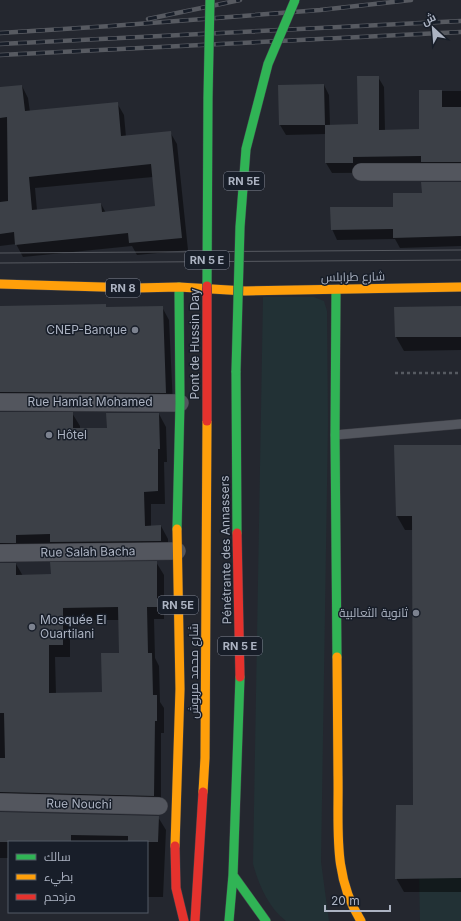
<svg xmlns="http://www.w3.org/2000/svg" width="461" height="921" font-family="Inter,Cairo,sans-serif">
  <rect width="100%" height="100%" fill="#24272f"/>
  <path fill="#223135" d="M 263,297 L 314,297 L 324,301 L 327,311 L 328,423 L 321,862 L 329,921 L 286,921 C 268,907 259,885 253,864 Z
    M 419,878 L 461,878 L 461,921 L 420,921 Z"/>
  <path fill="#0007" fill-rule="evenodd" d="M 378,77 L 384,87 L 385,131 L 420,130 L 420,91 L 461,91 L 461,172 L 332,173 L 326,163 L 326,134 L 286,135 L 280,125 L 324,85 L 329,95 L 330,125 L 359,125 Z
    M 22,86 L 28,98 L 30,112 L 117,103 L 124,115 L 126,137 L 170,132 L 177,144 L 188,250 L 137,255 L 132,246 L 23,257 L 16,244 L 0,246 L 0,88 ZM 153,177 L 156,207 L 106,213 L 101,204 L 37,210 L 35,188 Z
    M 461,183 L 461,246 L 400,248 L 395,239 L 337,240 L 332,229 L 394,208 L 423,194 Z
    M 0,307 L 162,307 L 169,320 L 173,405 L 0,408 Z
    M 461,307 L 461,350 L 404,351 L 396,337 Z
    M 0,413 L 72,413 L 80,426 L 80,429 L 108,429 L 159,414 L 166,427 L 167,462 L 164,462 L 165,504 L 151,504 L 151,527 L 161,526 L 168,539 L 168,554 L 0,559 Z
    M 396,446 L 461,446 L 461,892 L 404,892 L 396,878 L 414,806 L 414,530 L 405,530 L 397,516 Z
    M 156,562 L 164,575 L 164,619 L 154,619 L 155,658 L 159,666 L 160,702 L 164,708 L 164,733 L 161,733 L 161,808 L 0,808 L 0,563 L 16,564 L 23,576 L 52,575 ZM 70,620 L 119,620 L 120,654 L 103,693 L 56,694 L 55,657 L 70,657 Z
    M 0,813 L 158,817 L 166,830 L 163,897 L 147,897 L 147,842 L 9,842 L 9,858 L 0,858 Z"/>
  <path fill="#3c4047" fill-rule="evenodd" d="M 357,76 L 379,76 L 379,130 L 419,129 L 419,90 L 442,90 L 442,107 L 461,107 L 461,162 L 421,162 L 421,156 L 353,157 L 353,163 L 325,163 L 325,125 L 358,124 Z
    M 324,84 L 325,125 L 279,125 L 278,85 Z
    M 22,85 L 25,111 L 118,102 L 121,136 L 171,131 L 182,238 L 129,243 L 128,233 L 15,245 L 14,232 L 0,234 L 0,202 L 8,201 L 7,117 L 0,118 L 0,87 ZM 151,164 L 155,206 L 102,212 L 101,203 L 32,210 L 29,177 Z
    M 421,182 L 461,182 L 461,236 L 393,238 L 393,229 L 331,230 L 330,207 L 393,207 L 393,193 L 422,193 Z
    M 106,304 L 106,307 L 163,306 L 166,393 L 0,392 L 0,306 Z
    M 461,306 L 461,337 L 395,337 L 394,307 Z
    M 0,412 L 73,412 L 73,428 L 107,428 L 106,413 L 159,413 L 160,449 L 158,449 L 158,491 L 144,492 L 145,526 L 161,525 L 161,541 L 50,542 L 50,534 L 16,535 L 16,543 L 0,543 Z
    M 394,445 L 461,445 L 461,878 L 395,879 L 396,805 L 413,805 L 412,516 L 396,516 Z
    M 157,561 L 157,607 L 147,607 L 148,653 L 152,653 L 153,695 L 157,695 L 157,721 L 155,721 L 154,796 L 0,792 L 0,758 L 5,758 L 4,713 L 0,713 L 0,563 L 16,563 L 16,575 L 51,574 L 50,562 ZM 118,607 L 119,653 L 101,653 L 102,692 L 49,693 L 49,645 L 63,645 L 63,608 Z
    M 0,812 L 159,816 L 158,842 L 128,842 L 128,836 L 71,835 L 71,842 L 0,842 Z"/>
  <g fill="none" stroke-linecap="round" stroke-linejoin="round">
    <g stroke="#404249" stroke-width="10">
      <path id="lane" d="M 335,435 L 461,424"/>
    </g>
    <g stroke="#404249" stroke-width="18">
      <path id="street" d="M 361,172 L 461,172
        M 0,402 L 180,403
        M 0,553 L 177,551
        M 0,802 L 159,806"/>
    </g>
    <g stroke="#404249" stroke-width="10">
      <path id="fast" d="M 336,290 L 335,435 L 337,657
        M 236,371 L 237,533
        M 177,529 L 180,403 L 179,287
        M 233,875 L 266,921
        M 229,921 L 233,875 L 240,677"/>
    </g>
    <g stroke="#404249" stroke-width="10">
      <path id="slow" d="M 0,284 L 136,288 L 179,287 L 245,291
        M 245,291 L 461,287
        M 337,657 C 337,697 338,736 338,776 C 339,827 332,876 361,921
        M 203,792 L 205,758 L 207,421
        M 175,846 L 180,689 L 177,529"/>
    </g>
    <g stroke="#404249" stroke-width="10">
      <path id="jam" d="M 237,533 L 240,677
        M 175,846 L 176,888 L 184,921
        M 195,921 L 203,792"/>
    </g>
    <path stroke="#565a61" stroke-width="2.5" stroke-dasharray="3 3" stroke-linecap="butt" d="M 395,373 L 461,373"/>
    <use href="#lane" stroke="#53565e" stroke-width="9"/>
    <use href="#street" stroke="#53565e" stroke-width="17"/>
    <use href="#fast" stroke="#30b455" stroke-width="9"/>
    <use href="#slow" stroke="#ff9f0a" stroke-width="9"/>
    <use href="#jam" stroke="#e5322d" stroke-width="9"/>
    <path stroke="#575a61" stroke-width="1" d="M 0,253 L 461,250
      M 0,263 L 461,260"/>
    <g stroke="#575a61" stroke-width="4.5">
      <path id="rail" d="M 148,19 L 240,0
        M 0,33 L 111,26 L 320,10 L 411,0
        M 0,44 L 461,21
        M 0,55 L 461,32"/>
    </g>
    <use href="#rail" stroke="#181e29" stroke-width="3" stroke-dasharray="9" stroke-linecap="butt"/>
    <g stroke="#40434b" stroke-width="10" stroke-linecap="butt">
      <path id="fast-bridge" d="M 207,286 L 208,98 L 210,0
        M 236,371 L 240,227 L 246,149 L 268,64 L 295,0"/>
    </g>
    <g stroke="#40434b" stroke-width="10" stroke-linecap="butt">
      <path id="jam-bridge" d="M 207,421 L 207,286"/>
    </g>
    <use href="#fast-bridge" stroke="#30b455" stroke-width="9"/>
    <use href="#jam-bridge" stroke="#e5322d" stroke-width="9"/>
  </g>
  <g fill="#7c828f" stroke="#181e29" stroke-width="1.5">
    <circle cx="135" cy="330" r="4"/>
    <circle cx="49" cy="435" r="4"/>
    <circle cx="416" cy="613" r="4"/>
    <circle cx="32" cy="627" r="4"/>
  </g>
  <g text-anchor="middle" stroke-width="3" stroke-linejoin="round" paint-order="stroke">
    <g fill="#181e29" stroke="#808694" stroke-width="1">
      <rect x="224" y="172" width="40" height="18" rx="3"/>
      <rect x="185" y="251" width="44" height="18" rx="3"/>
      <rect x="106" y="279" width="34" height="18" rx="3"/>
      <rect x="158" y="596" width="40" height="18" rx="3"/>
      <rect x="218" y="637" width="44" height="18" rx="3"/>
    </g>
    <g font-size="11" font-weight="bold" fill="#acb3c2">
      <text x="244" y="185">RN 5E</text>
      <text x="207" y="264">RN 5 E</text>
      <text x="123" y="292">RN 8</text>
      <text x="178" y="609">RN 5E</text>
      <text x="240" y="650">RN 5 E</text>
    </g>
    <g font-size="12" fill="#acb3c2" stroke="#181e29">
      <text transform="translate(353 277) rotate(-1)" y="4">شارع طرابلس</text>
      <text transform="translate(195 344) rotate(-90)" y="4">Pont de Hussin Day</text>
      <text x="90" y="406">Rue Hamlat Mohamed</text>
      <text transform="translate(226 550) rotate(-91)" y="4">Pénétrante des Annassers</text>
      <text transform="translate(88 552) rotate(-1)" y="4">Rue Salah Bacha</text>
      <text transform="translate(194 671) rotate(-90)" y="4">شارع محمد مربوش</text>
      <text transform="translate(79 804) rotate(1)" y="4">Rue Nouchi</text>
    </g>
    <g font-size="12" fill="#acb3c2" stroke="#181e29" text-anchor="end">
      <text x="127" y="334">CNEP-Banque</text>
      <text x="57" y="439" text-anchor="start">Hôtel</text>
      <text x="408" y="617">ثانوية الثعالبية</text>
      <text x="40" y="624" text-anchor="start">Mosquée El<tspan x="40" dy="14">Ouartilani</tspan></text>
    </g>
  </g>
  <rect x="8" y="841" width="140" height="72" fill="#181e29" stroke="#535a66"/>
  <rect x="16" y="854" width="20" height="6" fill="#30b455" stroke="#535a66"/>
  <text x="44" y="861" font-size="12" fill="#acb3c2">سالك</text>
  <rect x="16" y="874" width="20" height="6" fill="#ff9f0a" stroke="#535a66"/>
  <text x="44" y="881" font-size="12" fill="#acb3c2">بطيء</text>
  <rect x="16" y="894" width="20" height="6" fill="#e5322d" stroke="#535a66"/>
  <text x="44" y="901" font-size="12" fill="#acb3c2">مزدحم</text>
  <g transform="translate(433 28) rotate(334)" stroke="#181e29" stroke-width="3" paint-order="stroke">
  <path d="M0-3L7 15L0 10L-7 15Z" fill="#acb3c2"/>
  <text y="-6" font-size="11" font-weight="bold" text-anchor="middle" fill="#acb3c2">ش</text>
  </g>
  <path d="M325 905v6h65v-6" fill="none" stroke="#acb3c2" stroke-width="2"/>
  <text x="331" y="905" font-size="12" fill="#acb3c2" stroke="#181e29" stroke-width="3" paint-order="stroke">20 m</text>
</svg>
